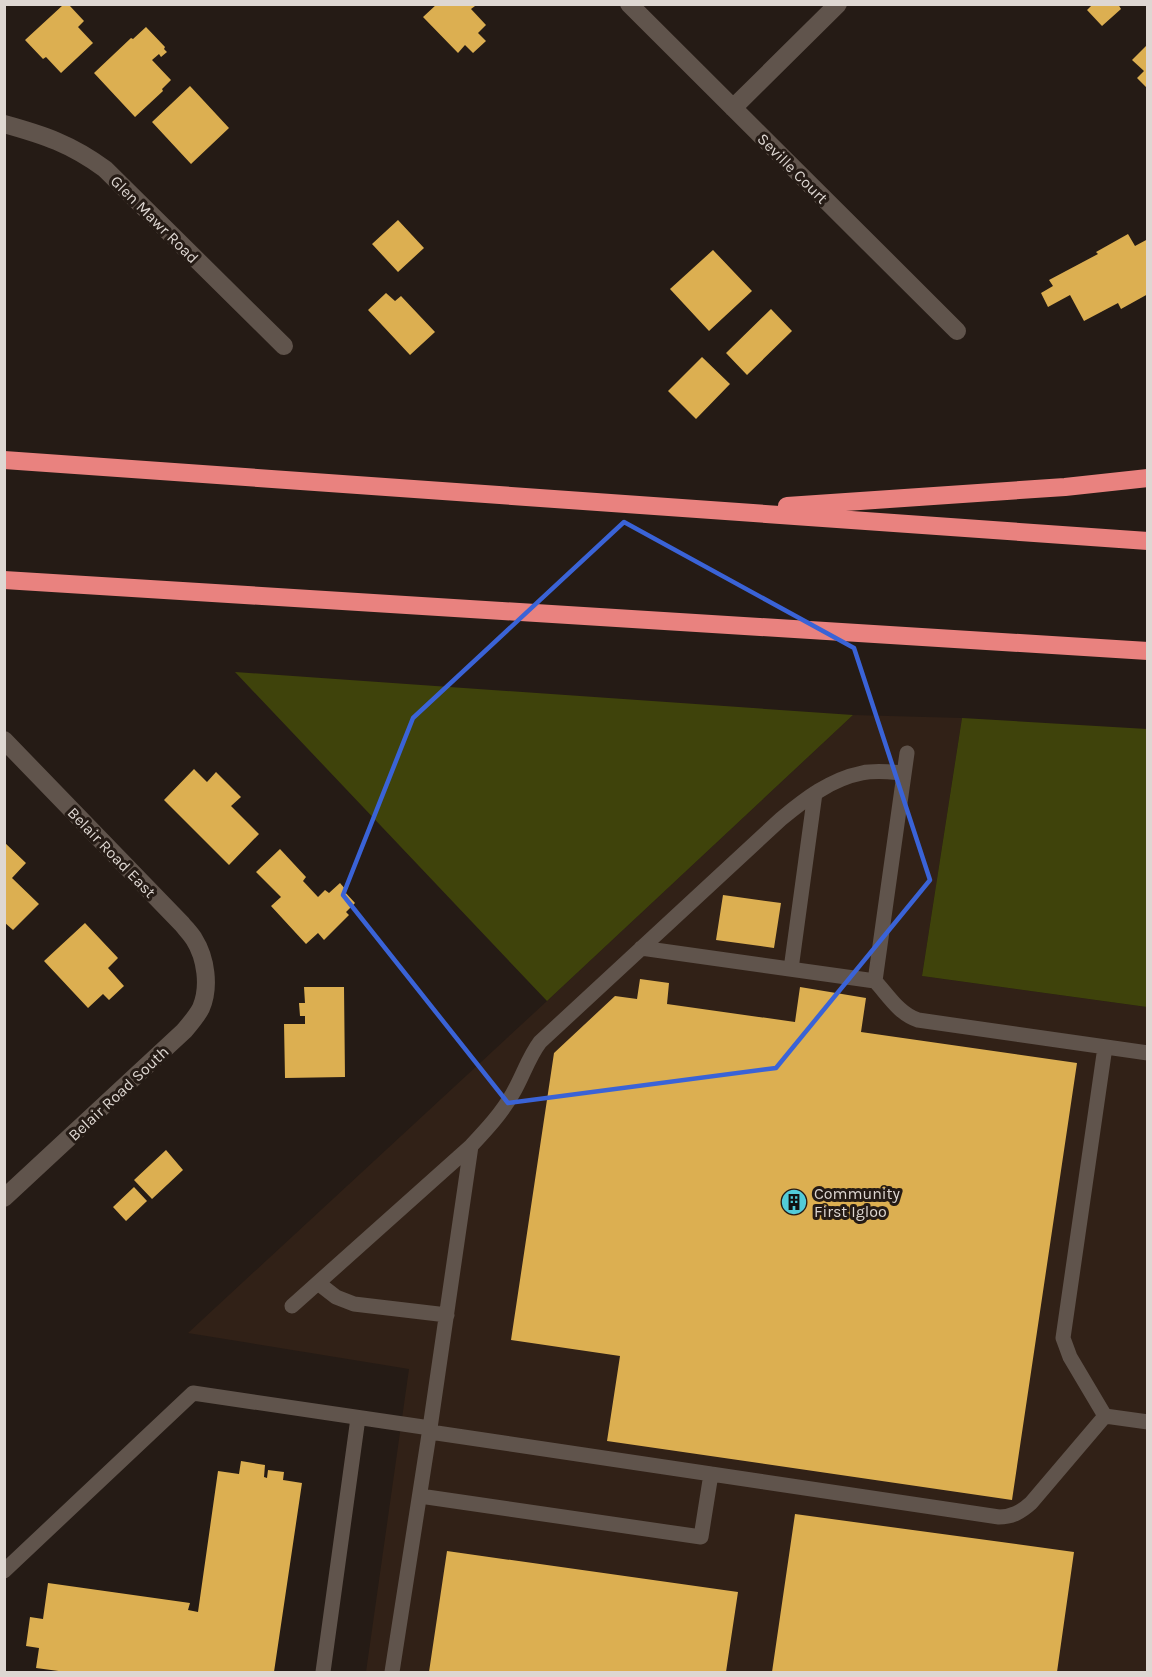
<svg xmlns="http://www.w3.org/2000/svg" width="1152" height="1677" font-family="Karla,sans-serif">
  <rect width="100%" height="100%" fill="#251b15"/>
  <path fill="#312117" d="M 853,715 L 962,718 L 922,976 L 1147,1007 L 1147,1672 L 366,1672 L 409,1369 L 188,1333 L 547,1001 Z"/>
  <path fill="#3f430b" d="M 235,672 L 853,715 L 547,1001 Z
    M 962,718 L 1147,729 L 1147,1007 L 922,976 Z"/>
  <path fill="#dcaf51" d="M 437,4 L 473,4 L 475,6 L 471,9 L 486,25 L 478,33 L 486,41 L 473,53 L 465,45 L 458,53 L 423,17 Z
    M 1093,4 L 1118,4 L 1121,9 L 1102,26 L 1087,10 Z
    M 63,5 L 69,5 L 84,21 L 78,27 L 93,43 L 61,73 L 46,57 L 43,59 L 25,40 Z
    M 146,27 L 165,47 L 164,49 L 167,52 L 161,57 L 159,54 L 152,60 L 171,80 L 162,89 L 163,91 L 135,117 L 94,73 L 131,38 L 133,39 Z
    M 1148,44 L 1148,89 L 1137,78 L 1144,71 L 1132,60 Z
    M 190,86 L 229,128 L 191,164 L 152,122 Z
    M 398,220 L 424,248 L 398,272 L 372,244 Z
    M 1128,234 L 1135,246 L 1148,239 L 1148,294 L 1121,309 L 1118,303 L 1084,321 L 1070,295 L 1048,307 L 1041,293 L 1053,286 L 1049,280 L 1098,254 L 1096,252 Z
    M 713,250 L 752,291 L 709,331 L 670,289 Z
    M 386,293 L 395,301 L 401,296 L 435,332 L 410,355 L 368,310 Z
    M 771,309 L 792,331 L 747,375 L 726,353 Z
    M 702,357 L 730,384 L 696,419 L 668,391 Z
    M 194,769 L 207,782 L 216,772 L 241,797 L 231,806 L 259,834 L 229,865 L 164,800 Z
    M 4,842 L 26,863 L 12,878 L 39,904 L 13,930 L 4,922 Z
    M 280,849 L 306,877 L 303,881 L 318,897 L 325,890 L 329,893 L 340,883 L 346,890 L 344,891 L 355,903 L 346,912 L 349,915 L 324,940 L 318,933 L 306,944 L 271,906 L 281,897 L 256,872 Z
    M 723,895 L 781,903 L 774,948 L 716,940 Z
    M 85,923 L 118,958 L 108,968 L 124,986 L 109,1000 L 103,994 L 88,1008 L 44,961 Z
    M 640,979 L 669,983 L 667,1004 L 795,1022 L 800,987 L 866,998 L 861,1032 L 1077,1063 L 1012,1500 L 607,1441 L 620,1356 L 511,1340 L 554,1053 L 615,996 L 637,999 Z
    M 304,987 L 344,987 L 345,1077 L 285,1078 L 284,1024 L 305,1024 L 305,1016 L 300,1016 L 299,1003 L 305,1003 Z
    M 166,1150 L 183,1170 L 152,1199 L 134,1180 Z
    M 134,1187 L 147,1201 L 126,1221 L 113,1207 Z
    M 241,1461 L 265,1465 L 264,1477 L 267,1478 L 268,1470 L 284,1472 L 283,1480 L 302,1483 L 274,1672 L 66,1672 L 36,1668 L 39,1648 L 26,1646 L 30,1617 L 43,1619 L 48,1583 L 190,1603 L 188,1610 L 198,1612 L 218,1471 L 239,1474 Z
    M 795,1514 L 1074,1552 L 1057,1672 L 772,1672 Z
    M 447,1551 L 738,1592 L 726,1672 L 429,1672 Z"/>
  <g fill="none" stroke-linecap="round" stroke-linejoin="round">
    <path stroke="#60544c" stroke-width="15" d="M 641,948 L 875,981 C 888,995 899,1014 918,1020 L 1148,1053
      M 791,969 L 815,793
      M 875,981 L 907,753
      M 318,1283 L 336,1297 L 354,1304 L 447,1315
      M 292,1306 L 471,1146 C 486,1130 502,1113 513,1093 C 523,1076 528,1058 540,1042 L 781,819 C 805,799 831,779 862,773 C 876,770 890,772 904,773
      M 1105,1416 L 1148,1422
      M 430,1432 L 999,1517 C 1012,1517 1021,1512 1031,1503 L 1105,1416 L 1070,1357 L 1063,1338 L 1105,1047
      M 420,1496 L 701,1537 L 711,1474
      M 4,1571 L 193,1393 L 430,1428
      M 323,1672 L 358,1418
      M 392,1672 L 430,1428 L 471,1146"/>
    <path stroke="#60544c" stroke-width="18" d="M 629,4 L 957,331
      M 733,108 L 838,4
      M 4,124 C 44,135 71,144 105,169 L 284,346
      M 4,740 L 182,924 C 186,929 191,934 194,939 C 206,958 210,987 201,1008 C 197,1016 190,1024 184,1031 L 4,1198"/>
    <path stroke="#e9827f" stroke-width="18" d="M 4,460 L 1148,541
      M 787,506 L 1065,487 L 1148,478
      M 4,580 L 1148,651"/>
  </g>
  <path fill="none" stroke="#3a63d7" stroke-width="4.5" stroke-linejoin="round" d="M 624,522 L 854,648 L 930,880 L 776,1068 L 508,1103 L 343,895 L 413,718 Z"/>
  <defs>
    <g id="building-disc" transform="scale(1.35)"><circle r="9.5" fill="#52cbd8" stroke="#251b15"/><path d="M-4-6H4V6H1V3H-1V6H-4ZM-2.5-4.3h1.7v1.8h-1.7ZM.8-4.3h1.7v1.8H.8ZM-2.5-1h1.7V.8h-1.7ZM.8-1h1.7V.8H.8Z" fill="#111"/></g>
  </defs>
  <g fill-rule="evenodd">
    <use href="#building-disc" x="794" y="1202"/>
  </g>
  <g text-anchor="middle" stroke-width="6" stroke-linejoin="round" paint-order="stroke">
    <g font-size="16" fill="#ded7d2" stroke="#251b15">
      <text transform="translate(793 168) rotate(45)" y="6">Seville Court</text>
      <text transform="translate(155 219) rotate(45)" y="6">Glen Mawr Road</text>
      <text transform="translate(112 852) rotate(46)" y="6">Belair Road East</text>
      <text transform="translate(118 1093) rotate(-43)" y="6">Belair Road South</text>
    </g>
    <g font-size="16" fill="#ded7d2" stroke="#251b15" text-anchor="start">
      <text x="814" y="1199">Community<tspan x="814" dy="18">First Igloo</tspan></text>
    </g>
  </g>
  <rect width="1152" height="1677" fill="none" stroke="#ded7d2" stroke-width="12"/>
</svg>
